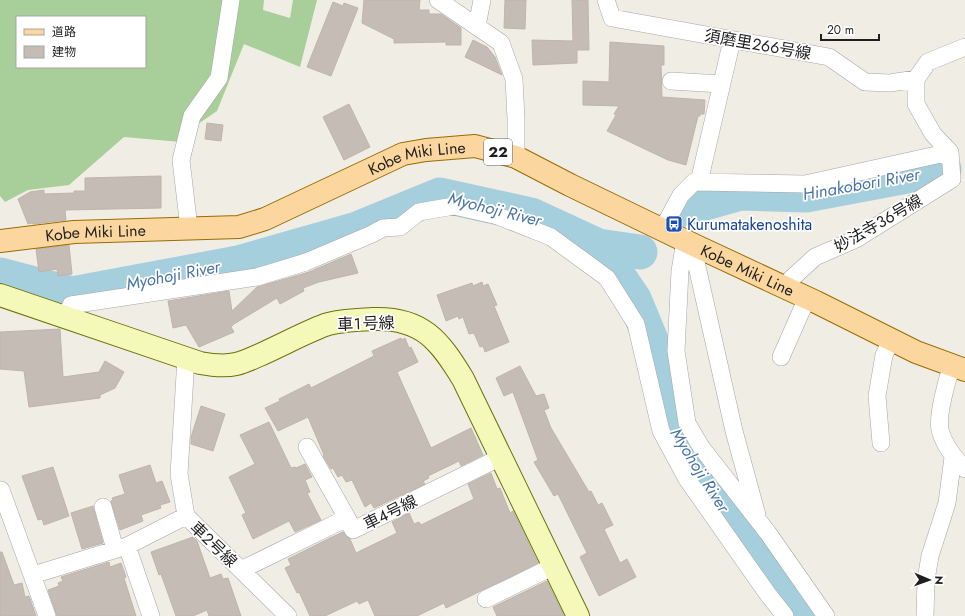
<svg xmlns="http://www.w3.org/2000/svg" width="965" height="616" font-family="Jost,'Noto Sans JP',sans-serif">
  <rect width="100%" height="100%" fill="#f0ede5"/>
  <path fill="#a8cf9a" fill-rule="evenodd" d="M 0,0 L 264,0 L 263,10 L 290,18 L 293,0 L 317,0 L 300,67 L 244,44 L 217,111 L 198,124 L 192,143 L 124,137 L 69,185 L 28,190 L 5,202 L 0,196 ZM 17,17 L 145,17 L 145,67 L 17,67 Z"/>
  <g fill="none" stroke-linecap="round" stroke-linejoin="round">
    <path stroke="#a6cfdd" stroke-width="35" d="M 684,209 L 741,193 L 806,195 L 944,169
      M 598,246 L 640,252
      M 0,275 L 72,294 L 238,263 L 357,229 L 440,195 L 531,215 L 598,246 L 634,299 L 651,340 L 672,431 L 700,477 L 800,616"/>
  </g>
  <path fill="#c4bcb5" stroke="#c1b4a8" d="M 364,0 L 420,0 L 419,10 L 429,10 L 429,14 L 441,14 L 461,28 L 461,45 L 446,45 L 446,42 L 394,43 L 394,39 L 362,23 Z
    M 505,0 L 526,0 L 525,29 L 504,28 Z
    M 572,0 L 588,0 L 589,50 L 577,50 L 577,63 L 533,65 L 532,40 L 573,41 Z
    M 333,2 L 343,6 L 344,3 L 358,8 L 331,76 L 307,67 Z
    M 473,40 L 487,47 L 495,57 L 502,75 L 465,57 Z
    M 610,42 L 664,46 L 664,65 L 661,65 L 662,97 L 705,100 L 704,114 L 700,114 L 700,116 L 698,116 L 686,165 L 668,160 L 607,131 L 616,115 L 614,114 L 619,106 L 583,105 L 583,81 L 609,82 Z
    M 349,104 L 370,147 L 344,160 L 323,117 Z
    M 207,123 L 223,125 L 221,141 L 205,139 Z
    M 161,176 L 161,208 L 65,210 L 66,220 L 33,224 L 32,223 L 28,224 L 18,199 L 30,192 L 44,190 L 44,194 L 74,193 L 74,191 L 85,191 L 85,178 Z
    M 69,245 L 72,274 L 58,276 L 57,269 L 39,272 L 36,249 Z
    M 351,254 L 358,273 L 319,282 L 303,288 L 304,291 L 280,304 L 277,298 L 234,324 L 231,327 L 234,332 L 199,347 L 186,325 L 173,328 L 168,301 L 229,291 L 232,311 L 257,287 L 309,272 Z
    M 482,282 L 483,286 L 488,284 L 497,305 L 494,306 L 509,342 L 485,352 L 483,346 L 480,347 L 474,333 L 469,334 L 463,317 L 459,319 L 458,316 L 446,321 L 437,295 L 472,283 L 473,286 Z
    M 60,329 L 63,377 L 99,372 L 105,361 L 124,372 L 115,388 L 100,395 L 100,398 L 29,407 L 24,371 L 0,369 L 0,332 Z
    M 401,338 L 402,340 L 405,338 L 409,348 L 411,347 L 418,362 L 397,372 L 431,448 L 471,428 L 483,455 L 461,466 L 459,461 L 428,476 L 429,478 L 423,481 L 425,484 L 374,508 L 371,503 L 365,507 L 352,480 L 346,482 L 342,475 L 338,477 L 333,468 L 331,469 L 323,456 L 324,455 L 308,417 L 278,431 L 265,408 L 280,401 L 279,399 L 309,384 L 311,388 L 374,356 L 372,351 Z
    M 520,366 L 536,396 L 544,394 L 549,408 L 544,410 L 551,428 L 589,492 L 591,491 L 598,505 L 602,503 L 613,525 L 604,529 L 620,563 L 627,559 L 636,577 L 599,596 L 580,557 L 587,553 L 558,494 L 554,496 L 534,462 L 538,460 L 513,392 L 504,396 L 496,378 Z
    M 201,406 L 225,414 L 213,451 L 191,444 L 191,437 Z
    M 269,422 L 291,468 L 295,467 L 296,468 L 305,464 L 312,477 L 305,480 L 310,492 L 307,493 L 321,520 L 295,532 L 289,521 L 253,539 L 242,515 L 246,513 L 229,477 L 255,464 L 240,435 Z
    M 150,465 L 156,483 L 162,481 L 170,502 L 160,505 L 161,508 L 141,515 L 143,521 L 120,530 L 111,501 L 113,500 L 112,498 L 125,494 L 119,475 Z
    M 53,467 L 69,516 L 44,525 L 42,519 L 38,520 L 22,476 Z
    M 491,473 L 497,489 L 500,488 L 510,513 L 513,511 L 538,563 L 446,608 L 444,603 L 417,616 L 375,616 L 368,600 L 359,604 L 357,601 L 325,616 L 310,616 L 299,592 L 297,593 L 285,568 L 291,565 L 288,559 L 330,538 L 343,532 L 350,539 L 356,553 L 397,533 L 392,522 L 409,513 L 414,524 L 419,522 L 421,525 L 474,499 L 468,484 Z
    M 93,506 L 103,543 L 82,549 L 71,513 Z
    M 193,537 L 197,541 L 210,578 L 221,574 L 223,579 L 228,578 L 241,616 L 209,616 L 207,610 L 193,616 L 176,616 L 161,574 L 159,575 L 151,552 Z
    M 0,552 L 2,552 L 14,585 L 22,583 L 25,597 L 29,596 L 36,616 L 0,616 Z
    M 109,562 L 110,567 L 121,563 L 126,577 L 124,578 L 136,616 L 57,616 L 48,590 L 59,586 L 58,583 L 63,581 L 61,577 Z
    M 547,581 L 564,616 L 497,616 L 493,607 Z"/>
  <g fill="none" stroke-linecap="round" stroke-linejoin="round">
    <g stroke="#a6a6a6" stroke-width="18">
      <path id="street" d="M 438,0 L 501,43 L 514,79 L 516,119 L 516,157
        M 606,0 L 612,18 L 829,57 L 865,82 L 890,83 L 916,79
        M 477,26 L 482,0
        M 671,81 L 721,84
        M 699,182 L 732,40
        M 189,228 L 181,160 L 192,116 L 219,78 L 231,0
        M 662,230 L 681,195 L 694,182 L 805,184 L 950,152
        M 685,241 L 680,271 L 676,351 L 687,423 L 701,447 L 768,533 L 826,616
        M 696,246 L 696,262 L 734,431 L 757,515
        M 787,289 L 791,279 L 815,257 L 856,239 L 952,179 L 950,152 L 933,134 L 916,104 L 916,79 L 928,62 L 965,47
        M 65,317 L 71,305 L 257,277 L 306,262 L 372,234 L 383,228 L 400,227 L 419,212 L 454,206 L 498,216 L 551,237 L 607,278 L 636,324 L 661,431 L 687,479 L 767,593 L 785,616
        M 781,357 L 807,298
        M 186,358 L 179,474 L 186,516 L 288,616
        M 952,365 C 947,380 937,415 940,430 C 944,445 954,458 965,469
        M 881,443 L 877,396 L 884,355 L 892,339
        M 307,447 L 347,518
        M 1,490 L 47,616
        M 103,507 L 115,549
        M 127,546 L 151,616
        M 241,570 L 347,518 L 353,530 L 501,457
        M 33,575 L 127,546 L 186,516
        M 486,599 L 554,566
        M 925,616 L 926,580 L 930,556 L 947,503 L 953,457"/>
    </g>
    <g stroke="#667606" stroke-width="24">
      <path id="secondary" d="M 0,295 L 200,363 C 211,365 224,367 236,364 C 245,362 255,357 264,353 C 284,344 304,333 325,325 C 340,320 357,320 373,319 C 422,317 440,341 463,379 L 578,616"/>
    </g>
    <g stroke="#996c01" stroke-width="24">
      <g id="primary">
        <path id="s1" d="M 0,241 L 74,232 L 239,227 L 265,219 L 403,154 L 426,150 L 475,146 L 516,157 L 570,185 L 696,246 L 816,302 L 916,352 L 965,370"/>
      </g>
    </g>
    <use href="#street" stroke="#fff" stroke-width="17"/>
    <use href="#secondary" stroke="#f4f9ba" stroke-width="22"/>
    <use href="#primary" stroke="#fbd79f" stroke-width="22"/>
  </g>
  <defs>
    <g id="bus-square" transform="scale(0.9)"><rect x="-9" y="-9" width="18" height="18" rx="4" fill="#1a4fb4" stroke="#fff"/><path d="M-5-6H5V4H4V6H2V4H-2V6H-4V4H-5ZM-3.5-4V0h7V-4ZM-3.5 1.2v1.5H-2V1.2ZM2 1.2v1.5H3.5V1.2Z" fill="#fff"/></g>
  </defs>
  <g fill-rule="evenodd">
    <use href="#bus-square" x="674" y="224"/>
  </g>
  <g text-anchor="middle" stroke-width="3.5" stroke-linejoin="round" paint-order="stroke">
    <rect fill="#fff" stroke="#626262" stroke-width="1" x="484" y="139" width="28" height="26" rx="3"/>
    <g font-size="15" font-weight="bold" fill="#1f1f1f">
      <text x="498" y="157">22</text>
    </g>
    <g font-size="16" fill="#1f1f1f" stroke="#fff">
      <text transform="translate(758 44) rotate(10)" y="6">須磨里２６６号線</text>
      <text dy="6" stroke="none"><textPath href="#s1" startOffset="432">Kobe Miki Line</textPath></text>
      <text transform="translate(878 223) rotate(-30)" y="6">妙法寺３６号線</text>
      <text dy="6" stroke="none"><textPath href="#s1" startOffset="96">Kobe Miki Line</textPath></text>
      <text dy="6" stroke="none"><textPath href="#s1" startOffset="792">Kobe Miki Line</textPath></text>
      <text transform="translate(366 323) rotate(-2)" y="6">車１号線</text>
      <text transform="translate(390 512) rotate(-26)" y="6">車４号線</text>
      <text transform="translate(214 544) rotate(44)" y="6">車２号線</text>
    </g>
    <g font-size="16" fill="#164399" stroke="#fff" text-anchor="start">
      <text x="687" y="230">Kurumatakenoshita</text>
    </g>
    <g font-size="17" font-style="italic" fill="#4975a6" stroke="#fff">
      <text transform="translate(861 184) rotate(-10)" y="6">Hinakobori River</text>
      <text transform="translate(495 209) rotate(14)" y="6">Myohoji River</text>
      <text transform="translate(173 275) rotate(-11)" y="6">Myohoji River</text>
      <text transform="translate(700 470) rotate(58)" y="6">Myohoji River</text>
    </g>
  </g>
  <rect x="16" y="16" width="130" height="52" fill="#ffffff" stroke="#a5a5a5"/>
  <rect x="24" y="29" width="20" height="6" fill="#fbd79f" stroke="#a5a5a5"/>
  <text x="52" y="36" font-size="12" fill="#1f1f1f">道路</text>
  <rect x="24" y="46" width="20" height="12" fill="#c4bcb5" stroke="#a5a5a5"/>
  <text x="52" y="56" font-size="12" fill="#1f1f1f">建物</text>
  <g transform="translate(929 580) rotate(92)" stroke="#ffffff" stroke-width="3" paint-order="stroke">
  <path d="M0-3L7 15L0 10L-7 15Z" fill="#1f1f1f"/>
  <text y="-6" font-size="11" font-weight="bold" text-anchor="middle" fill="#1f1f1f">N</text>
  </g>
  <path d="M821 34v6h58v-6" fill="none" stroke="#1f1f1f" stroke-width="2"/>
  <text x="827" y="34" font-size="12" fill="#1f1f1f" stroke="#ffffff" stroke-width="3" paint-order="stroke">20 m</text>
</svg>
